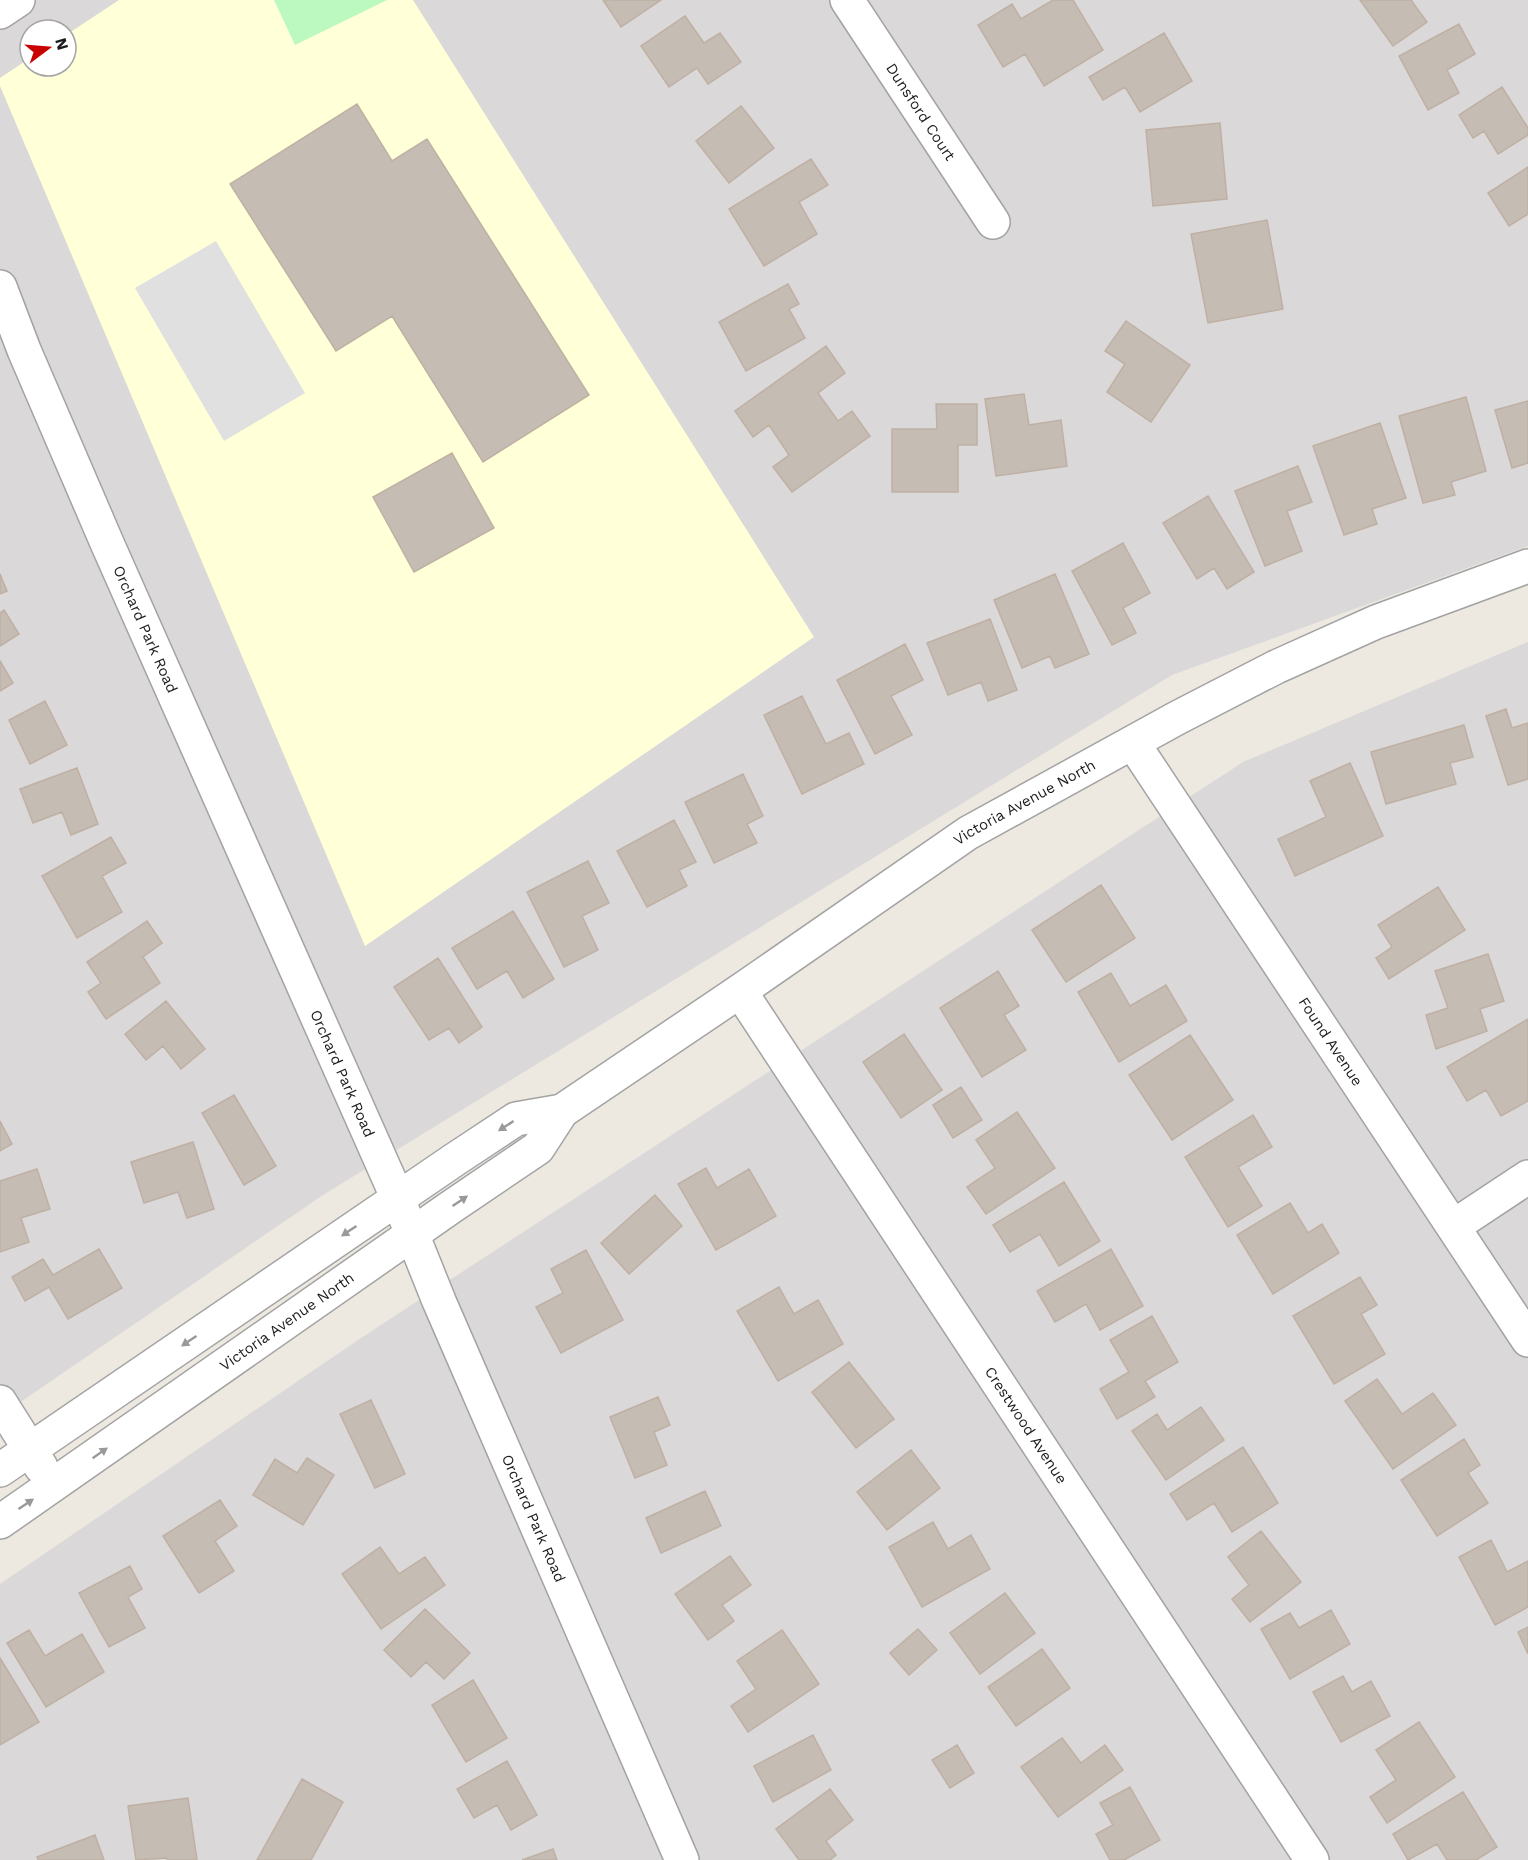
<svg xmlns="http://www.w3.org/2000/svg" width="1528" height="1860" font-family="'Work Sans',sans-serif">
  <rect width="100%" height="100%" fill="#ede9e1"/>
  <path fill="#dad8d8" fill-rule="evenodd" d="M 0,0 L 1528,0 L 1528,546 L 1172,675 L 323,1195 L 0,1416 ZM 30,30 L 66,30 L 66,66 L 30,66 Z
    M 1528,642 L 1528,1860 L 0,1860 L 0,1584 L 361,1338 L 1243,762 Z"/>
  <path fill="#ffffd8" d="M 119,0 L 413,0 L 814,637 L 365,946 L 0,86 L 0,78 L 30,58 L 30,66 L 66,66 L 66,35 Z"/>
  <path fill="#bcf9c1" d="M 274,0 L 387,0 L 295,45 Z"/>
  <path fill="#e0e0e0" d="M 216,241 L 305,393 L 224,441 L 135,288 Z"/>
  <path fill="#c5bcb4" stroke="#bfb0a3" stroke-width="1.5" d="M 603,0 L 661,0 L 621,27 Z
    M 1053,0 L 1073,0 L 1103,50 L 1044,86 L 1025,54 L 1003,67 L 978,25 L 1012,4 L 1021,19 Z
    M 1360,0 L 1411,0 L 1427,22 L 1393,46 Z
    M 685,16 L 704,43 L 720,33 L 741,62 L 708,84 L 697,68 L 669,87 L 641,46 Z
    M 1459,24 L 1475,54 L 1447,70 L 1459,93 L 1428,110 L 1399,56 Z
    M 1164,33 L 1192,81 L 1140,112 L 1125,87 L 1103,100 L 1089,77 Z
    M 1502,87 L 1528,128 L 1528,135 L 1498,154 L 1484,131 L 1473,138 L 1459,115 Z
    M 357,104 L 392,161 L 427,139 L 589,395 L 483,462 L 392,316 L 336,351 L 230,184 Z
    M 741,106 L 774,148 L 729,183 L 696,141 Z
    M 1220,123 L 1227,199 L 1153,206 L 1146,130 Z
    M 811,159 L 828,185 L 799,202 L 817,234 L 764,266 L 729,209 Z
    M 1528,167 L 1528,214 L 1509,226 L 1488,193 Z
    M 1267,220 L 1283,309 L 1208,323 L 1191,234 Z
    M 788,284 L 799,304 L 789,309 L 805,338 L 746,371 L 719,322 Z
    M 1126,321 L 1190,365 L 1151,422 L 1107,392 L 1125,364 L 1105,351 Z
    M 826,346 L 845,373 L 818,393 L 838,421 L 852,411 L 870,436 L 792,492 L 773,467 L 789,455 L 769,425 L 753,437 L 735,411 Z
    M 1024,394 L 1029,425 L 1061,420 L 1067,466 L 996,476 L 985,399 Z
    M 1466,397 L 1486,471 L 1451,482 L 1455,495 L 1423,503 L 1399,416 Z
    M 1528,401 L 1528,463 L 1512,468 L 1495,410 Z
    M 936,404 L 977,404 L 977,445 L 958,445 L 958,492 L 892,492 L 892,429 L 937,429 Z
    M 1380,423 L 1406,498 L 1372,509 L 1377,524 L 1344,535 L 1313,446 Z
    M 452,453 L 494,528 L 414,572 L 373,497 Z
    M 1298,466 L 1312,502 L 1287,511 L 1302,551 L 1265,566 L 1235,491 Z
    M 1208,496 L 1254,572 L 1227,589 L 1214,568 L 1197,579 L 1163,523 Z
    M 1123,543 L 1150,593 L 1123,608 L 1136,633 L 1112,645 L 1072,571 Z
    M 0,574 L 7,591 L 0,594 Z
    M 1055,574 L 1089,654 L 1055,668 L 1050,656 L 1022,668 L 994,600 Z
    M 4,610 L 19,634 L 0,646 L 0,613 Z
    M 990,619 L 1017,690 L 988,701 L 981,682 L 948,695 L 927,643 Z
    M 905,644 L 923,680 L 891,696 L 912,735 L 875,754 L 837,680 Z
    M 0,661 L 13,683 L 0,691 Z
    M 802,696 L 826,744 L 849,733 L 864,764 L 802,794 L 764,715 Z
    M 45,701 L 67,745 L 30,764 L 9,720 Z
    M 1506,709 L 1512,728 L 1528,723 L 1528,779 L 1508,785 L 1486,716 Z
    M 1464,725 L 1473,757 L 1450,763 L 1456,784 L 1386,804 L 1371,752 Z
    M 1350,763 L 1383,836 L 1295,876 L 1278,839 L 1326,817 L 1310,781 Z
    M 77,768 L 98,824 L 71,835 L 62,812 L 33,823 L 20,789 Z
    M 743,774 L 763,816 L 747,824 L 757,843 L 714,863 L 685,802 Z
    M 674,820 L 696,862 L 679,870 L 687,886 L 647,907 L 617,851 Z
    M 111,837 L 126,863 L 102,876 L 122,912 L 77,938 L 42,876 Z
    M 588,861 L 609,903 L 582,916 L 598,950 L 564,967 L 527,892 Z
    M 1101,885 L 1135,938 L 1066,982 L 1032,930 Z
    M 1438,887 L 1465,930 L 1389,979 L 1376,958 L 1392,947 L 1378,925 Z
    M 513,911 L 554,979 L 523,998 L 507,971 L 477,989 L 452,948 Z
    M 147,921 L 162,943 L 143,957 L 160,983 L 106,1019 L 88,992 L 101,983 L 87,962 Z
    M 1488,954 L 1504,1001 L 1480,1009 L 1487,1031 L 1436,1049 L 1426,1015 L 1448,1008 L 1435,971 Z
    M 438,958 L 482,1027 L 459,1043 L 449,1028 L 429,1040 L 394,987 Z
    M 998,971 L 1019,1006 L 1004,1015 L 1026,1050 L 982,1077 L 940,1008 Z
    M 1111,973 L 1130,1006 L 1166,985 L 1187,1021 L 1119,1062 L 1078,992 Z
    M 166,1001 L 205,1049 L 181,1069 L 163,1046 L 146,1060 L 125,1034 Z
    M 1528,1019 L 1528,1101 L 1501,1116 L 1486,1090 L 1467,1101 L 1447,1067 Z
    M 904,1034 L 942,1090 L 901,1118 L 863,1062 Z
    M 1190,1035 L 1233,1100 L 1172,1140 L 1129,1075 Z
    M 961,1087 L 982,1120 L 953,1138 L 933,1105 Z
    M 234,1095 L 276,1166 L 244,1185 L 202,1113 Z
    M 1017,1112 L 1055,1168 L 986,1214 L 967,1187 L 995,1168 L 976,1140 Z
    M 1253,1115 L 1272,1147 L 1238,1167 L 1262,1206 L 1228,1227 L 1185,1157 Z
    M 0,1121 L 12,1144 L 0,1151 Z
    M 193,1142 L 214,1209 L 187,1218 L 178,1192 L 144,1203 L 131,1162 Z
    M 706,1168 L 717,1188 L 749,1169 L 776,1216 L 716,1250 L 678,1184 Z
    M 37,1169 L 50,1209 L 21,1218 L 29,1242 L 0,1252 L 0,1181 Z
    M 1064,1182 L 1100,1241 L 1059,1266 L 1040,1234 L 1010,1252 L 993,1225 Z
    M 655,1195 L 682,1226 L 629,1274 L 601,1243 Z
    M 1290,1203 L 1308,1233 L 1322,1224 L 1339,1253 L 1273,1294 L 1237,1235 Z
    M 99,1249 L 122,1288 L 68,1319 L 49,1287 L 25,1301 L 12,1277 L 43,1259 L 53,1275 Z
    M 1111,1249 L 1143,1306 L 1100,1330 L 1086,1304 L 1055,1322 L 1037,1291 Z
    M 586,1250 L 623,1320 L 561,1353 L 536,1307 L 563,1293 L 551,1269 Z
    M 1360,1277 L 1377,1305 L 1361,1314 L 1385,1354 L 1334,1384 L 1293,1316 Z
    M 779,1287 L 794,1314 L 818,1300 L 843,1344 L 778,1381 L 737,1311 Z
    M 1152,1316 L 1178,1362 L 1145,1381 L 1155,1397 L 1117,1419 L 1100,1389 L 1129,1372 L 1110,1340 Z
    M 849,1362 L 894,1419 L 856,1448 L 812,1392 Z
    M 1377,1379 L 1402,1414 L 1433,1393 L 1456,1425 L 1393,1469 L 1345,1401 Z
    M 658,1397 L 670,1425 L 654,1432 L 667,1465 L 635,1478 L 610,1417 Z
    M 371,1400 L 405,1474 L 375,1488 L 340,1414 Z
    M 1201,1407 L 1224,1440 L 1166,1480 L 1132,1431 L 1157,1414 L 1167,1430 Z
    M 1464,1439 L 1480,1465 L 1468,1473 L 1488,1503 L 1437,1536 L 1401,1480 Z
    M 1243,1447 L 1278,1503 L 1232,1532 L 1214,1503 L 1187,1520 L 1170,1494 Z
    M 911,1450 L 940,1488 L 887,1530 L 857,1492 Z
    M 307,1458 L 334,1475 L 303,1525 L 253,1495 L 275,1459 L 297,1473 Z
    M 705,1491 L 721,1526 L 661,1553 L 646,1518 Z
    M 220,1500 L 237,1526 L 215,1541 L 234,1571 L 199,1593 L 163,1536 Z
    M 933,1522 L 948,1549 L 971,1535 L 990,1569 L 922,1607 L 889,1547 Z
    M 1261,1531 L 1301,1582 L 1250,1622 L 1232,1599 L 1249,1585 L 1228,1557 Z
    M 1491,1540 L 1507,1572 L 1528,1561 L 1528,1607 L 1495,1625 L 1459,1557 Z
    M 380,1547 L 399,1574 L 425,1557 L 445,1585 L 381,1629 L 342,1574 Z
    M 730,1556 L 751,1585 L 722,1605 L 734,1621 L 708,1640 L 675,1594 Z
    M 130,1566 L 142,1589 L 128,1597 L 145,1628 L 109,1647 L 79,1593 Z
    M 1005,1593 L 1035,1633 L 980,1674 L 950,1633 Z
    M 425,1609 L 470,1653 L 444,1679 L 426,1662 L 411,1677 L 384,1650 Z
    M 1331,1610 L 1350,1644 L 1290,1679 L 1261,1629 L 1290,1613 L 1299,1628 Z
    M 1528,1627 L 1528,1654 L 1518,1632 Z
    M 918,1629 L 937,1650 L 909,1675 L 890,1653 Z
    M 29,1630 L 45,1656 L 82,1634 L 104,1672 L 46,1707 L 7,1643 Z
    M 782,1630 L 819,1684 L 748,1732 L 731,1706 L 756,1689 L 737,1661 Z
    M 1042,1649 L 1070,1688 L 1016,1726 L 988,1687 Z
    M 0,1658 L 39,1722 L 0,1745 Z
    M 1343,1676 L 1352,1692 L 1371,1681 L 1390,1716 L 1341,1742 L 1313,1692 Z
    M 473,1680 L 507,1738 L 466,1762 L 432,1705 Z
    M 1419,1722 L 1455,1777 L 1387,1823 L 1370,1797 L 1396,1780 L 1376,1750 Z
    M 813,1735 L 831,1770 L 773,1802 L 754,1766 Z
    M 1062,1738 L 1081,1763 L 1105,1745 L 1123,1770 L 1058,1817 L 1021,1767 Z
    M 957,1745 L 974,1773 L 950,1788 L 932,1760 Z
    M 507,1761 L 537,1815 L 511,1830 L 497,1805 L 474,1818 L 457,1789 Z
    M 302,1779 L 343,1802 L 311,1860 L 257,1860 Z
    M 1130,1787 L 1160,1840 L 1124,1860 L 1110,1860 L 1096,1834 L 1113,1825 L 1100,1803 Z
    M 830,1789 L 853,1820 L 826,1841 L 836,1855 L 830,1860 L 799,1860 L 776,1829 Z
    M 1463,1792 L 1497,1847 L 1476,1860 L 1447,1860 L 1437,1844 L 1408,1860 L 1393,1834 Z
    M 188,1798 L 197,1860 L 167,1860 L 167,1858 L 136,1860 L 128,1806 Z
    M 95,1835 L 104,1860 L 38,1860 L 37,1857 Z
    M 553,1849 L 557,1860 L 522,1860 Z"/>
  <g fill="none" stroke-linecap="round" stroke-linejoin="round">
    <g stroke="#a3a3a3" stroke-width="36">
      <g id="minor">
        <path id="s1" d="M 847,0 L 993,222"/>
        <path d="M 0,12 L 18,0"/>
        <path id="s2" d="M 0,287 L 24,350 L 107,543 L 398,1199 L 439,1301 L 682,1860"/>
        <path id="s3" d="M 1133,743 L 1528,1340"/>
        <path id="s4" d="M 740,991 L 1312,1860"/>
        <path d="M 1454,1226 L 1528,1177"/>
        <path d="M 0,1402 L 41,1467"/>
        <path id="s5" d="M 0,1470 L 454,1160 L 516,1119 L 562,1111 L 740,991 L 968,833 L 1177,718 L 1276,667 L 1376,622 L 1528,566"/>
        <path id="s6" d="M 0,1522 L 451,1207 L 538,1148 L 562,1111"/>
      </g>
    </g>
    <use href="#minor" stroke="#fff" stroke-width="33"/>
  </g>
  <defs><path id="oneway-solid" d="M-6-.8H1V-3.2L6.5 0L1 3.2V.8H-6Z" transform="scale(1.5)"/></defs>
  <g fill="#999">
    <use href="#oneway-solid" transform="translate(506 1126) rotate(147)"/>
    <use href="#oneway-solid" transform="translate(460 1201) rotate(-34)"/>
    <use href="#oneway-solid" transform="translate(349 1231) rotate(146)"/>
    <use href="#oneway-solid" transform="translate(189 1341) rotate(146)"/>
    <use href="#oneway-solid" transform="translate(100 1453) rotate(-35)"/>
    <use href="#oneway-solid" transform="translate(26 1504) rotate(-34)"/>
  </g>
  <g text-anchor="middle" stroke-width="5" stroke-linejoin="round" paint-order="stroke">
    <g font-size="15" fill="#1c1c1c" stroke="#fff">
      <text dy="5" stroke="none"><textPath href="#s1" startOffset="134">Dunsford Court</textPath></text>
      <text dy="5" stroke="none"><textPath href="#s2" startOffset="372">Orchard Park Road</textPath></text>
      <text dy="5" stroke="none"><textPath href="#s5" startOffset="1227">Victoria Avenue North</textPath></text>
      <text dy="5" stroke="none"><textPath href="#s3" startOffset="358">Found Avenue</textPath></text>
      <text dy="5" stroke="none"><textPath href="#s2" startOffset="858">Orchard Park Road</textPath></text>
      <text dy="5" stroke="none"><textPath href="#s6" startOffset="350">Victoria Avenue North</textPath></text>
      <text dy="5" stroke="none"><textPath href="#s4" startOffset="520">Crestwood Avenue</textPath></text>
      <text dy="5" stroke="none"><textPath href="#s2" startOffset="1342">Orchard Park Road</textPath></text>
    </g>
  </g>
  <g transform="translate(48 48) rotate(74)"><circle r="28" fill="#ffffff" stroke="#a4a4a4" stroke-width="1.5"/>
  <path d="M0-4.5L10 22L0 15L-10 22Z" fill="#c70200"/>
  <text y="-9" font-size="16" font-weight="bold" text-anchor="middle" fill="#1c1c1c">N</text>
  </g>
</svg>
